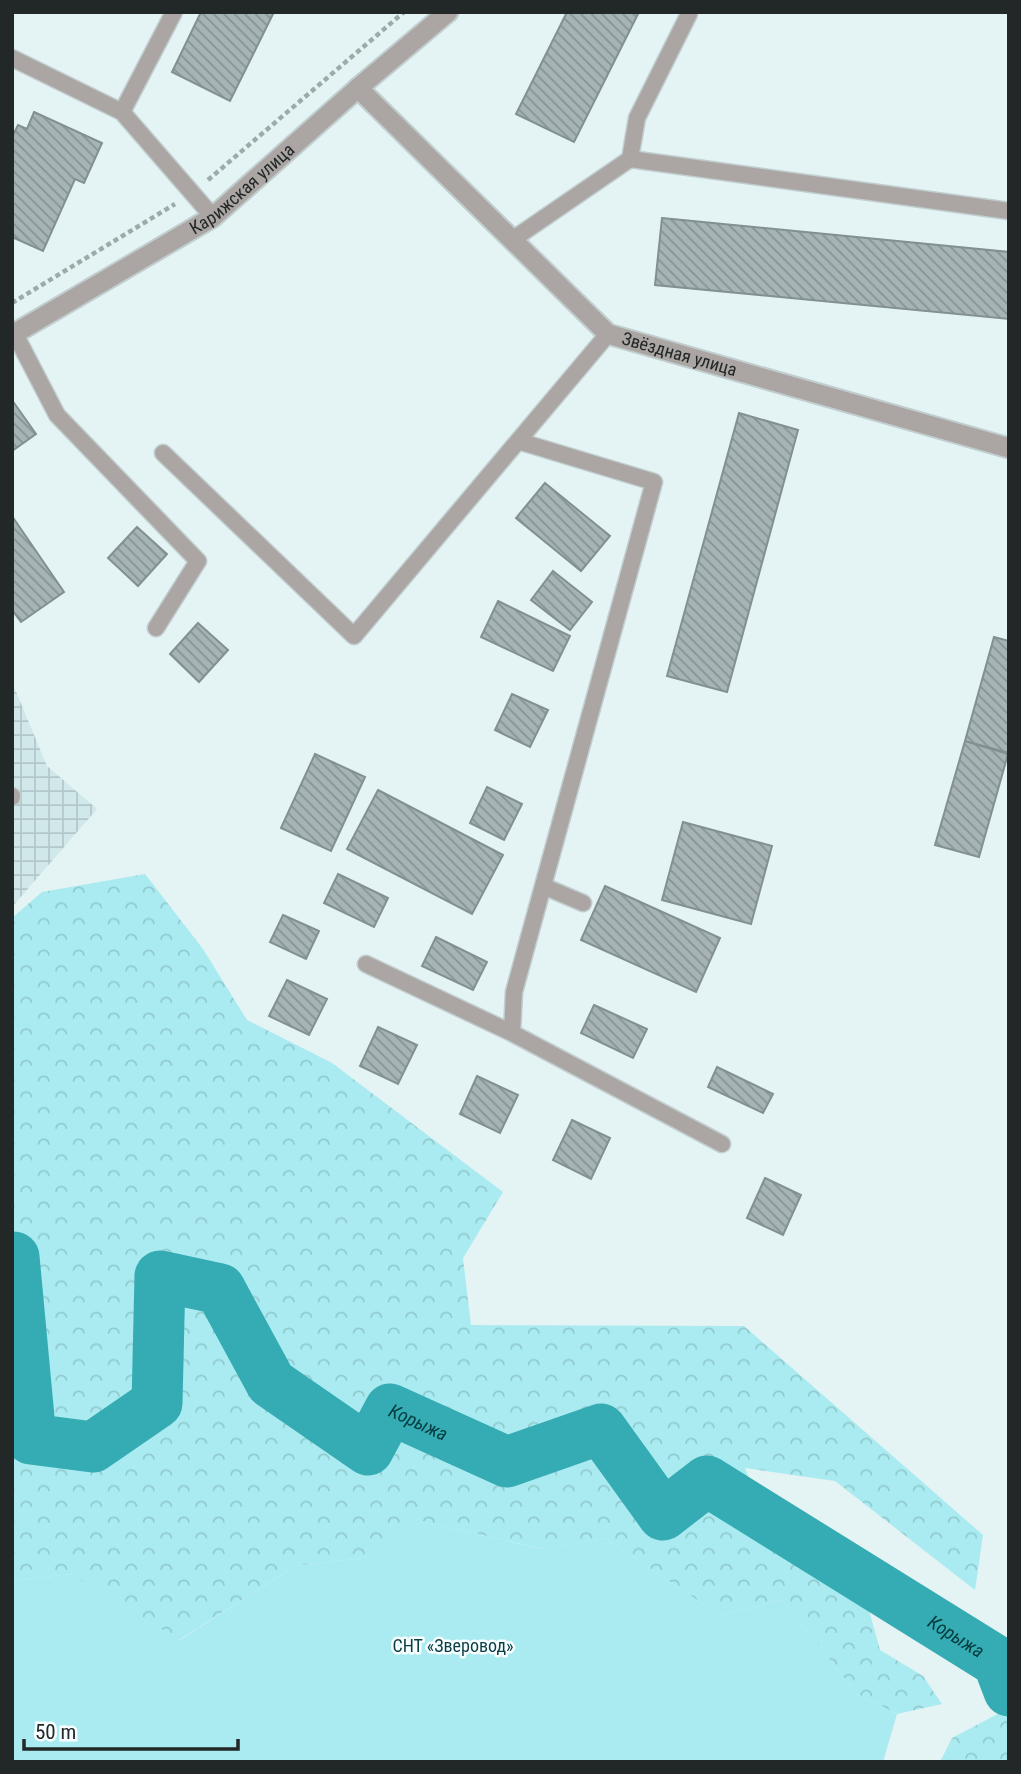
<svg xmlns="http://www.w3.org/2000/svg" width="1021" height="1774" font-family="'Roboto Condensed',sans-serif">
  <defs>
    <pattern id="industrial-grid" width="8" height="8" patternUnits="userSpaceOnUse" patternTransform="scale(1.75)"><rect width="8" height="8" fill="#d0e8ea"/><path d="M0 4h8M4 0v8" fill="none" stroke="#b2c7c9"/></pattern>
    <pattern id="forest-crowns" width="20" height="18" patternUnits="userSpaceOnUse" patternTransform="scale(1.75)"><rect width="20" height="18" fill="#a9ebf0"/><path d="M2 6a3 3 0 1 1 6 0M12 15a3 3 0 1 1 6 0" fill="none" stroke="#91cace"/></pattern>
    <pattern id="building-back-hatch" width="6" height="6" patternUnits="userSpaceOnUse" patternTransform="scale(1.75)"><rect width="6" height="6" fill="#a6b4b5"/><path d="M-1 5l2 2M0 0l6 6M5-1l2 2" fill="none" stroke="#879293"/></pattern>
  </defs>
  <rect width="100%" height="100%" fill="#e4f3f4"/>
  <path fill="url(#industrial-grid)" d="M 12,682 L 47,766 L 97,809 L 12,907 Z"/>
  <path fill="url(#forest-crowns)" d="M 145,874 L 203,949 L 247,1020 L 332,1063 L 503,1192 L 463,1258 L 471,1325 L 744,1326 L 983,1535 L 975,1590 L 835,1481 L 745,1468 L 769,1530 L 813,1536 L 857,1567 L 880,1650 L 923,1676 L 942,1704 L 897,1714 L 857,1694 L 782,1600 L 719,1615 L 605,1538 L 543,1549 L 421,1521 L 380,1556 L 295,1566 L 179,1640 L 70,1574 L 12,1581 L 12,918 L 42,892 Z
    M 1009,1708 L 1009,1762 L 940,1762 L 952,1738 Z"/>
  <path fill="#a9ebf0" d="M 421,1521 L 542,1549 L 605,1538 L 719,1615 L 782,1600 L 857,1694 L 897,1714 L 883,1762 L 12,1762 L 12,1581 L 70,1574 L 180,1640 L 295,1566 L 380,1556 Z"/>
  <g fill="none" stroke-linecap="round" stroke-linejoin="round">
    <path stroke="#35abb3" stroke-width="51" id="s1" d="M 12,1257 L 14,1257 L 31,1439 L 93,1447 L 157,1403 L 160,1276 L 220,1289 L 271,1383 L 368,1450 L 390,1409 L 507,1462 L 601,1429 L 663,1515 L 707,1481 L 998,1662 L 1009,1691"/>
  </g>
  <path fill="url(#building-back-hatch)" stroke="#839091" stroke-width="2" d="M 201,12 L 274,12 L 230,101 L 172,72 Z
    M 567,12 L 639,12 L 574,142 L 516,114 Z
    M 34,112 L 102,143 L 84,183 L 75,179 L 43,251 L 12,237 L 12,137 L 18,125 L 27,129 Z
    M 662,218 L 1009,252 L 1009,319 L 655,285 Z
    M 12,400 L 36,434 L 12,451 Z
    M 739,413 L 798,430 L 727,692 L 667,676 Z
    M 545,483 L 610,536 L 581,571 L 516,518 Z
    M 12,516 L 64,592 L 21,622 L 12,610 Z
    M 137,527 L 167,554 L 138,586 L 108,558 Z
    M 553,571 L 592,602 L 570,630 L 531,600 Z
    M 498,601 L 570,636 L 553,671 L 481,637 Z
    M 198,623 L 228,650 L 199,682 L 170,654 Z
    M 994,637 L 1009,641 L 1009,753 L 965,741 Z
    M 512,694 L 548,710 L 530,747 L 495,730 Z
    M 965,741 L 1008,754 L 979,857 L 935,845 Z
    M 315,754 L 365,777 L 331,851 L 281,828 Z
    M 487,787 L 522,804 L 504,840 L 470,823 Z
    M 378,790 L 503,855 L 472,914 L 347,849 Z
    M 683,822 L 772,846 L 751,924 L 662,900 Z
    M 338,874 L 388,898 L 374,927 L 324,903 Z
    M 605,886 L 720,938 L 696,992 L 581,940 Z
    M 283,915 L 319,931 L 306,959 L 270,942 Z
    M 436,937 L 487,962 L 473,990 L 422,966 Z
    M 287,980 L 327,999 L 309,1035 L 269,1016 Z
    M 594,1005 L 647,1029 L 633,1058 L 581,1033 Z
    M 378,1027 L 417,1045 L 398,1084 L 360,1066 Z
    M 717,1067 L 773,1094 L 763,1113 L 708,1087 Z
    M 477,1076 L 518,1095 L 500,1133 L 460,1114 Z
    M 572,1120 L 610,1138 L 591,1179 L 553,1160 Z
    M 765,1178 L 801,1195 L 783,1235 L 747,1218 Z"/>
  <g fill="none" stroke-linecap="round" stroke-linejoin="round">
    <g stroke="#c1cecf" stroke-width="19">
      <path id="service" d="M 12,58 L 122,112 L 213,217
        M 122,112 L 174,12
        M 630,159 L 637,118 L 689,14
        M 512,240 L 630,159 L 1009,211
        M 15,334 L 57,415 L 198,561 L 156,628
        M 518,441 L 654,482 L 543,886 L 583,903
        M 163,453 L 354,636 L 608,334
        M 12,796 L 12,797
        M 543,886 L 514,992 L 512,1033 L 722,1144
        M 366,964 L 512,1033"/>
    </g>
    <g stroke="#c1cecf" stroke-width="23">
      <g id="minor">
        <path id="s2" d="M 358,88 L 608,334 L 1009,448"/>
        <path id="s3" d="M 12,335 L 213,217 L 358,88 L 448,12"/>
      </g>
    </g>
    <path stroke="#9ea9aa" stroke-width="4.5" stroke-dasharray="5 3.5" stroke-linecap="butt" d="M 208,180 L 404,12
      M 12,303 L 175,204"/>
    <use href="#service" stroke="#aba6a4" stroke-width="16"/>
    <use href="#minor" stroke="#aba6a4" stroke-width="19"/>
  </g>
  <g text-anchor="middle" stroke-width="5" stroke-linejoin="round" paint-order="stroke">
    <g font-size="18" fill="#222727" stroke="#f8feff">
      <text dy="6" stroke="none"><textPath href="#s3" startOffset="273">Карижская улица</textPath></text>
      <text dy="6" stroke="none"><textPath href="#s2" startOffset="425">Звёздная улица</textPath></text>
    </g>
    <g font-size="18" fill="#093f43" stroke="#f8feff">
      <text x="453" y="1652">СНТ «Зверовод»</text>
    </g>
    <g font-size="19" font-style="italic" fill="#043c3f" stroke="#f8feff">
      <text dy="7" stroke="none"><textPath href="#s1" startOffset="816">Корыжа</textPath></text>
      <text dy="7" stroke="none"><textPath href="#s1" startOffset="1468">Корыжа</textPath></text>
    </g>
  </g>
  <rect width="1021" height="1774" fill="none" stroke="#222727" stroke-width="28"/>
  <path d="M24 1739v10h214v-10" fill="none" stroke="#222727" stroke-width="3.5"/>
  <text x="35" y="1739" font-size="21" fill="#222727" stroke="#f8feff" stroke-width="5" paint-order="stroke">50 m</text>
</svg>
